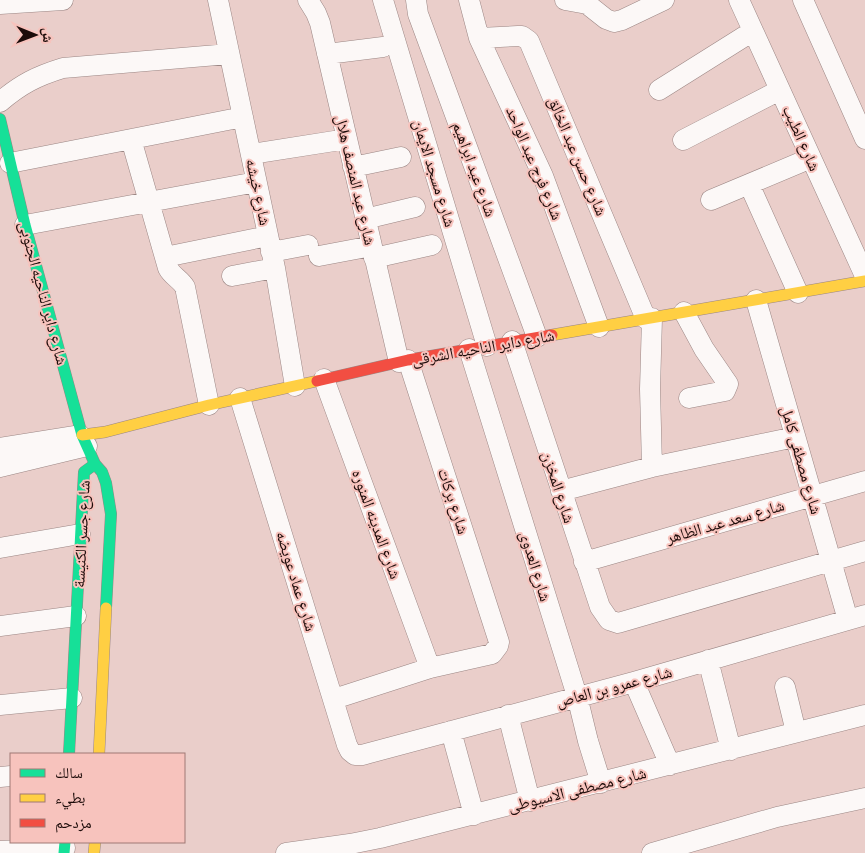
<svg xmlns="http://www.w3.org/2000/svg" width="865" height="853" font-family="'Exo 2','Noto Naskh Arabic',sans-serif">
  <rect width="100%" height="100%" fill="#eaceca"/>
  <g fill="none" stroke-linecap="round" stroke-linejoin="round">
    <g stroke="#9b8684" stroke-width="21">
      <path id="street" d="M 218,0 L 275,268 L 295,386
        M 308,0 L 316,13 L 320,23 L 399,362
        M 383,0 L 487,346
        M 416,0 L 418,14 L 537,337
        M 469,0 L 479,38 L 543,176 L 599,327
        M 565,0 L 587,4 L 606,19 L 614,22 L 622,20 L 664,0
        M 739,0 L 865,276
        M 803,0 L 865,139
        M 0,4 L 63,0
        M 479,38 L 518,36 L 522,36 L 529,41 L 646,319
        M 327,54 L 383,47
        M 659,90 L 753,31
        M 0,102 C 21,84 37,76 63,68 L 229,54
        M 131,139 L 168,268 C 172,276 180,279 185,287 L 209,405
        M 683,140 L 780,90
        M 251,154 L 347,139
        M 10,163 L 243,117
        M 353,167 L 401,157
        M 749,184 L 798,293
        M 711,200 L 811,158
        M 365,219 L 415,207
        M 25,225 L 256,182
        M 271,252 L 308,245
        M 319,256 L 372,246
        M 165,257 L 268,236
        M 374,258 L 432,245
        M 232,276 L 275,268
        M 756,300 L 848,620
        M 684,312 L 704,349 L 728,384 L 725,391 L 689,398
        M 652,318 L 650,389 L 652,467
        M 512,341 L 600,607 L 609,620 L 618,623 L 865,551
        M 469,349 L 577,696 L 588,741 L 601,783
        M 324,379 L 430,668
        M 240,398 L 347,745 L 350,751 L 355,755 L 362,755 L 634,682 L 865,615
        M 0,448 L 80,435
        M 0,467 L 87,446
        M 561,491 L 652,467 L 795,437
        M 0,548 L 80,534
        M 584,562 L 865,481
        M 0,626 L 76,616
        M 708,660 L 731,750
        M 634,682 L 670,765
        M 785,687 L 796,732
        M 334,699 L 430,668 L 492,654 L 498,646 L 499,642 L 408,360
        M 0,705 L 72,698
        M 508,715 L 530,801
        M 451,731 L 474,815
        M 0,777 L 11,776
        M 0,851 L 65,848
        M 286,853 L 350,844 L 380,838 L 865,715
        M 652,853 L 777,817 L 865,798"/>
    </g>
    <g stroke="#9b8684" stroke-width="12">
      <path id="fast" d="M 0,119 L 25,225 L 82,435 L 95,464 L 102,472 L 106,483 L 111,514 L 106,608
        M 69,754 L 84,472 L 95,464
        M 64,853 L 65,842"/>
    </g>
    <g stroke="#9b8684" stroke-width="12">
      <path id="slow" d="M 552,335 L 865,281
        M 82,435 L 105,432 L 209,405 L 317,381
        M 99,754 L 106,608
        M 94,853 L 95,842"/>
    </g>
    <g stroke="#9b8684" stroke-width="12">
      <path id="jam" d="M 317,381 L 408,360 L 552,335"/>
    </g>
    <use href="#street" stroke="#fcf8f7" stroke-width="20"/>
    <use href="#fast" stroke="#16e098" stroke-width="11"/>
    <use href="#slow" stroke="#ffcf43" stroke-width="11"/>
    <use href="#jam" stroke="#f24e42" stroke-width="11"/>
  </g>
  <g text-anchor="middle" stroke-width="4" stroke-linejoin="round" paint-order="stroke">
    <g font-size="16" fill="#1c0b09" stroke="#f7c3bd">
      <text transform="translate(802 138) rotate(66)" y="6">شارع الطيب</text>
      <text transform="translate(578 156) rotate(67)" y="6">شارع حسن عبد الخالق</text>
      <text transform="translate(535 163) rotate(67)" y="6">شارع فرج عبد الواحد</text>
      <text transform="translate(475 169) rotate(70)" y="6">شارع عيد ابراهيم</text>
      <text transform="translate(435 173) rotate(73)" y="6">شارع مسجد الايمان</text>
      <text transform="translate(356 180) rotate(77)" y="6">شارع عبد المنصف هلال</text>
      <text transform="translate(259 192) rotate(78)" y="6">شارع خيشه</text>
      <text transform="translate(44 293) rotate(75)" y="6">شارع داير الناحيه الجنوبى</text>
      <text transform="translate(483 347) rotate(-10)" y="6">شارع داير الناحيه الشرقى</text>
      <text transform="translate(802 460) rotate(74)" y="6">شارع مصطفى كامل</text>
      <text transform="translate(559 487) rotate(72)" y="6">شارع المخزن</text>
      <text transform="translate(454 501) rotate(72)" y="6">شارع بركات</text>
      <text transform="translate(725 521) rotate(-16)" y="6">شارع سعد عبد الظاهر</text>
      <text transform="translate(377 524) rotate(70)" y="6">شارع المدينه المنوره</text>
      <text transform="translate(81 534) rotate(-87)" y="6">شارع جسر الكنيسة</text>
      <text transform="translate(536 566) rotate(73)" y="6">شارع العدوى</text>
      <text transform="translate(297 581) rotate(73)" y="6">شارع عماد عويضه</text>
      <text transform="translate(614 686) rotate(-15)" y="6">شارع عمرو بن العاص</text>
      <text transform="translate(577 789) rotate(-14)" y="6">شارع مصطفى الاسيوطى</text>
    </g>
  </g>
  <rect x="10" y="753" width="175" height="90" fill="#f7c3bd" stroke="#9f7975"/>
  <rect x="20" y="769" width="25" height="8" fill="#16e098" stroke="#9f7975"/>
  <text x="55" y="778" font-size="15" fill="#1c0b09">سالك</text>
  <rect x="20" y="794" width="25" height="8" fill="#ffcf43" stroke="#9f7975"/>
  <text x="55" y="803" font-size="15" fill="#1c0b09">بطيء</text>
  <rect x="20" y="819" width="25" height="8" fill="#f24e42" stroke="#9f7975"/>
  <text x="55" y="828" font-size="15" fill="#1c0b09">مزدحم</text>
  <g transform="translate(35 35) rotate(91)" stroke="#f7c3bd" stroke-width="4" paint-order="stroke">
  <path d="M0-4L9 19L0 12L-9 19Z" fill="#1c0b09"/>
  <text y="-8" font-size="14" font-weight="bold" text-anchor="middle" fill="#1c0b09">ش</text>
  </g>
</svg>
